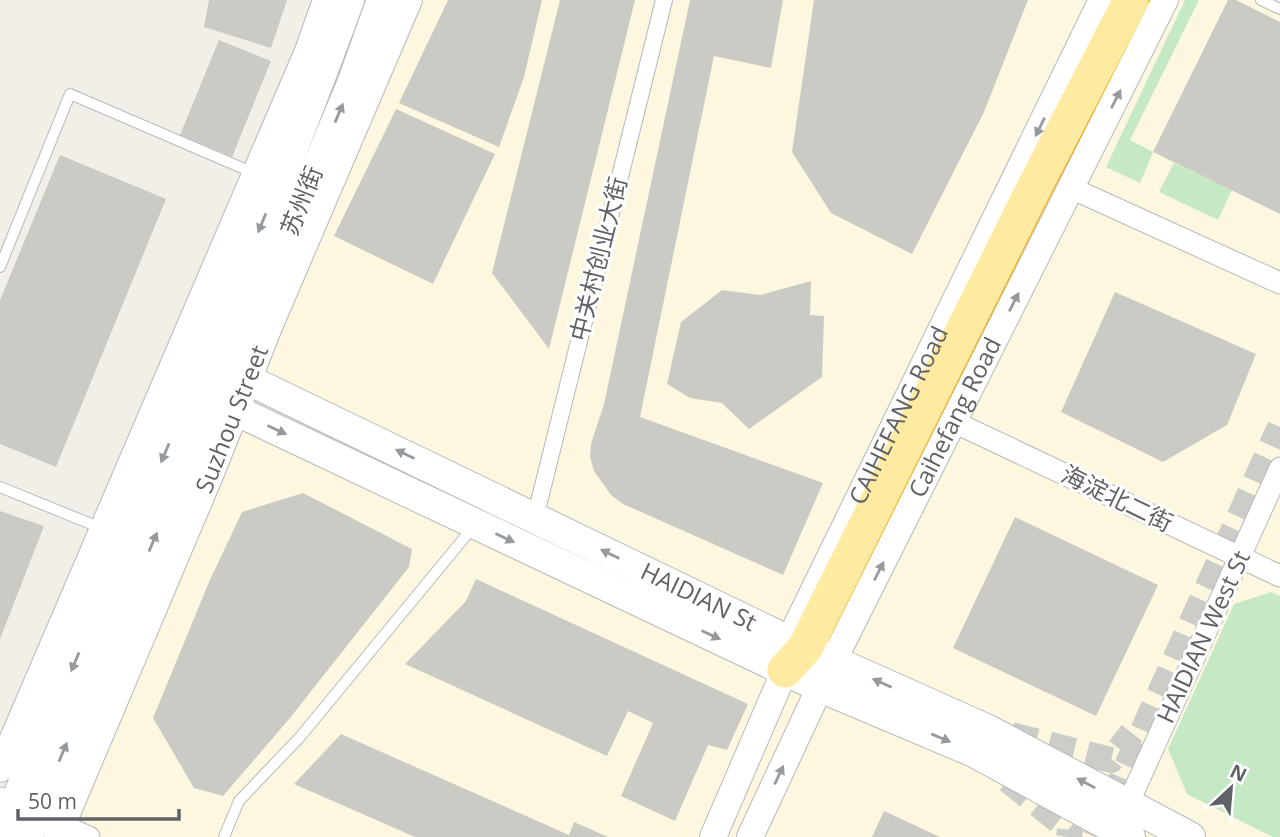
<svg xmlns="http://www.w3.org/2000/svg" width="1280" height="837" font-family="'Open Sans','Noto Sans SC',sans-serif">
  <rect width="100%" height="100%" fill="#f1efe8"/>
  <path fill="#fef7e0" d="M 382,0 L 1280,0 L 1280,837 L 27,837 Z"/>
  <path fill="#c5e8c5" d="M 1185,0 L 1199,0 L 1130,140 L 1153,152 L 1140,183 L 1106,167 Z
    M 1174,163 L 1232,190 L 1218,220 L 1159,192 Z
    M 1271,592 L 1280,596 L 1280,837 L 1273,837 L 1187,794 L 1168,749 L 1234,604 Z"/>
  <path fill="#cccac5" d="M 209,0 L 287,0 L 271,48 L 204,27 Z
    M 448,0 L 542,0 L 524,77 L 499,147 L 399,103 Z
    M 560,0 L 635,0 L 549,349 L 492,273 Z
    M 690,0 L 783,0 L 771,68 L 714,56 L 640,417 L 823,483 L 783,575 L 623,504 L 611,495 L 594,471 L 590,457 L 591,444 L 604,404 Z
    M 814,0 L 1028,0 L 984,112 L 912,254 L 831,213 L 792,152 Z
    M 1228,0 L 1236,0 L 1280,22 L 1280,214 L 1153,152 Z
    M 219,40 L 271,61 L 232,157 L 180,135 Z
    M 396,109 L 495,154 L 433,284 L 334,236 Z
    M 60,155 L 166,199 L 56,467 L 0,444 L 0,300 Z
    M 811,281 L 810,315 L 824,316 L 822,377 L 749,429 L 722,403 L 690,398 L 667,384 L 681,322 L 722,290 L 760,295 Z
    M 1115,292 L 1256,354 L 1227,425 L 1163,462 L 1061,412 Z
    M 303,493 L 412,549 L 409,567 L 290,718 L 223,796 L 194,788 L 153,718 L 209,582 L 242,512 Z
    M 0,511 L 44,526 L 0,639 Z
    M 1015,517 L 1158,585 L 1096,716 L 953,648 Z
    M 476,579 L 748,704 L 727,750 L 708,745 L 675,821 L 621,796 L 653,723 L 628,711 L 607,756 L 405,664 L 466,601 Z
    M 341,734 L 569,835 L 574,822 L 608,837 L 415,837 L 294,784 Z
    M 884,811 L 940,837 L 872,837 Z"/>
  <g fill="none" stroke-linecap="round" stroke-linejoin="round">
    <path stroke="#ccccc8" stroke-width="26" stroke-dasharray="26 13" stroke-linecap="butt" d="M 1011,735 L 1111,760 L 1132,733
      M 1008,780 L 1070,830 L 1069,837
      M 1095,837 L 1280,427"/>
    <g stroke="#b5b8bc" stroke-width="12">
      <path id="service" d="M 1261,0 L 1280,9
        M 0,267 L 70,94 L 256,174
        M 0,487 L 101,528
        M 224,837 L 239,801 L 300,737 L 474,526"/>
    </g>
    <g stroke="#b5b8bc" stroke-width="18">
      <path id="pedestrian" d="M 535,518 L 664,0"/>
    </g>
    <g stroke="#b5b8bc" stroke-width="23">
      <path id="minor" d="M 1071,188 L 1280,283
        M 954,422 L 1280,576
        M 0,798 L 89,837
        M 1122,817 L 1280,468"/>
    </g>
    <g stroke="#b5b8bc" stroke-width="28">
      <g id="tertiary">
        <path d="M 0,769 L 308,51 L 326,0"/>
        <path id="s1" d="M 57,837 L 211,473 L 269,327 L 409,0"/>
        <path id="s2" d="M 713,837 L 785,670 L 789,641 L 1102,0"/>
        <path id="s3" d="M 750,837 L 820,687 L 1165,0"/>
      </g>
    </g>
    <g stroke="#b6babf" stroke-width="32">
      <g id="secondary">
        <path id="s4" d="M 205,359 L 789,641 L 986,729 L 1190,837"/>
        <path d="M 216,401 L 820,687 L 974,752 L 1130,837"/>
        <path d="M 1,837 C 116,558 246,284 349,0"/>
        <path d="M 27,837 L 187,463 L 253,321 L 352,84 L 382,0"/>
      </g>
    </g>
    <g stroke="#f9ab00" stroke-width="37">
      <path id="trunk" d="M 785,670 L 805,648 L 1034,188 L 1131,0"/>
    </g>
    <use href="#service" stroke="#fff" stroke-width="10"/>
    <use href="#pedestrian" stroke="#fff" stroke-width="16"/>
    <use href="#minor" stroke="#fff" stroke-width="21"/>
    <use href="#tertiary" stroke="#fff" stroke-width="26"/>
    <use href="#secondary" stroke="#fff" stroke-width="30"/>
    <use href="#trunk" stroke="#feeaa1" stroke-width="35"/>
  </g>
  <defs><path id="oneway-solid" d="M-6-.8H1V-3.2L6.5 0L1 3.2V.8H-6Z" transform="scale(1.75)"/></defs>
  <g fill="#979a9d">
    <use href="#oneway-solid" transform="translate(1116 99) rotate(-63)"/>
    <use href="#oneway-solid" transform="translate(339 113) rotate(-67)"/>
    <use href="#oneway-solid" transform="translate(1040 127) rotate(116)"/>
    <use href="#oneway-solid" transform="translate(262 223) rotate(112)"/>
    <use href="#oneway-solid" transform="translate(1014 302) rotate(-63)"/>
    <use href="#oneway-solid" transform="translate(277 430) rotate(25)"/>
    <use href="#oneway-solid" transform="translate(165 453) rotate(113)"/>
    <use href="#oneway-solid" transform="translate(405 454) rotate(-154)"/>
    <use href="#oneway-solid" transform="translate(505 538) rotate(25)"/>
    <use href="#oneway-solid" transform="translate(153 542) rotate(-67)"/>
    <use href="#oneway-solid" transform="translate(610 554) rotate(-154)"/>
    <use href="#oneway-solid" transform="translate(879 571) rotate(-63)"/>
    <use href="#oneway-solid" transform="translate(711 635) rotate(25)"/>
    <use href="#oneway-solid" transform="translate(75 662) rotate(113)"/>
    <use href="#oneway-solid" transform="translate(882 683) rotate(-156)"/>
    <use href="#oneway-solid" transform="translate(941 738) rotate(23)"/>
    <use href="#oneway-solid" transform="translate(63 752) rotate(-67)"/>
    <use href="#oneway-solid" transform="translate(779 775) rotate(-65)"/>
    <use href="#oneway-solid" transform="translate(1086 783) rotate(-152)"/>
  </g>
  <g text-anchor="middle" stroke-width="6" stroke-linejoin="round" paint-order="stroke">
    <g font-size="24" fill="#5f6368" stroke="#fff">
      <text transform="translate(302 201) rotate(-68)" y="8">苏州街</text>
      <text transform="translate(599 259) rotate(-76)" y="8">中关村创业大街</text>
      <text dy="8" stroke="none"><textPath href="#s2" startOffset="462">CAIHEFANG Road</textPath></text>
      <text dy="8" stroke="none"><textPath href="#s1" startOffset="453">Suzhou Street</textPath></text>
      <text dy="8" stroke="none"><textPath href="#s3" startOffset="467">Caihefang Road</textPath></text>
      <text transform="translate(1117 499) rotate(26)" y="8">海淀北二街</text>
      <text dy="8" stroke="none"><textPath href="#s4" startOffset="548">HAIDIAN St</textPath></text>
      <text transform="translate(1204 637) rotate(-65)" y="8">HAIDIAN West St</text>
    </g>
  </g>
  <g transform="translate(1231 788) rotate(26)" stroke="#ffffff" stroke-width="5" paint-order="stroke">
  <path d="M0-5L12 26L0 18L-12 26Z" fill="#5f6368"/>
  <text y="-10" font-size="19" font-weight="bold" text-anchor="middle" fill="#5f6368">N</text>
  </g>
  <path d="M18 809v10h161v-10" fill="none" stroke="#5f6368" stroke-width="3.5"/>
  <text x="28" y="809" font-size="21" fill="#5f6368" stroke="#ffffff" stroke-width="5" paint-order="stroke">50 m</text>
</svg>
